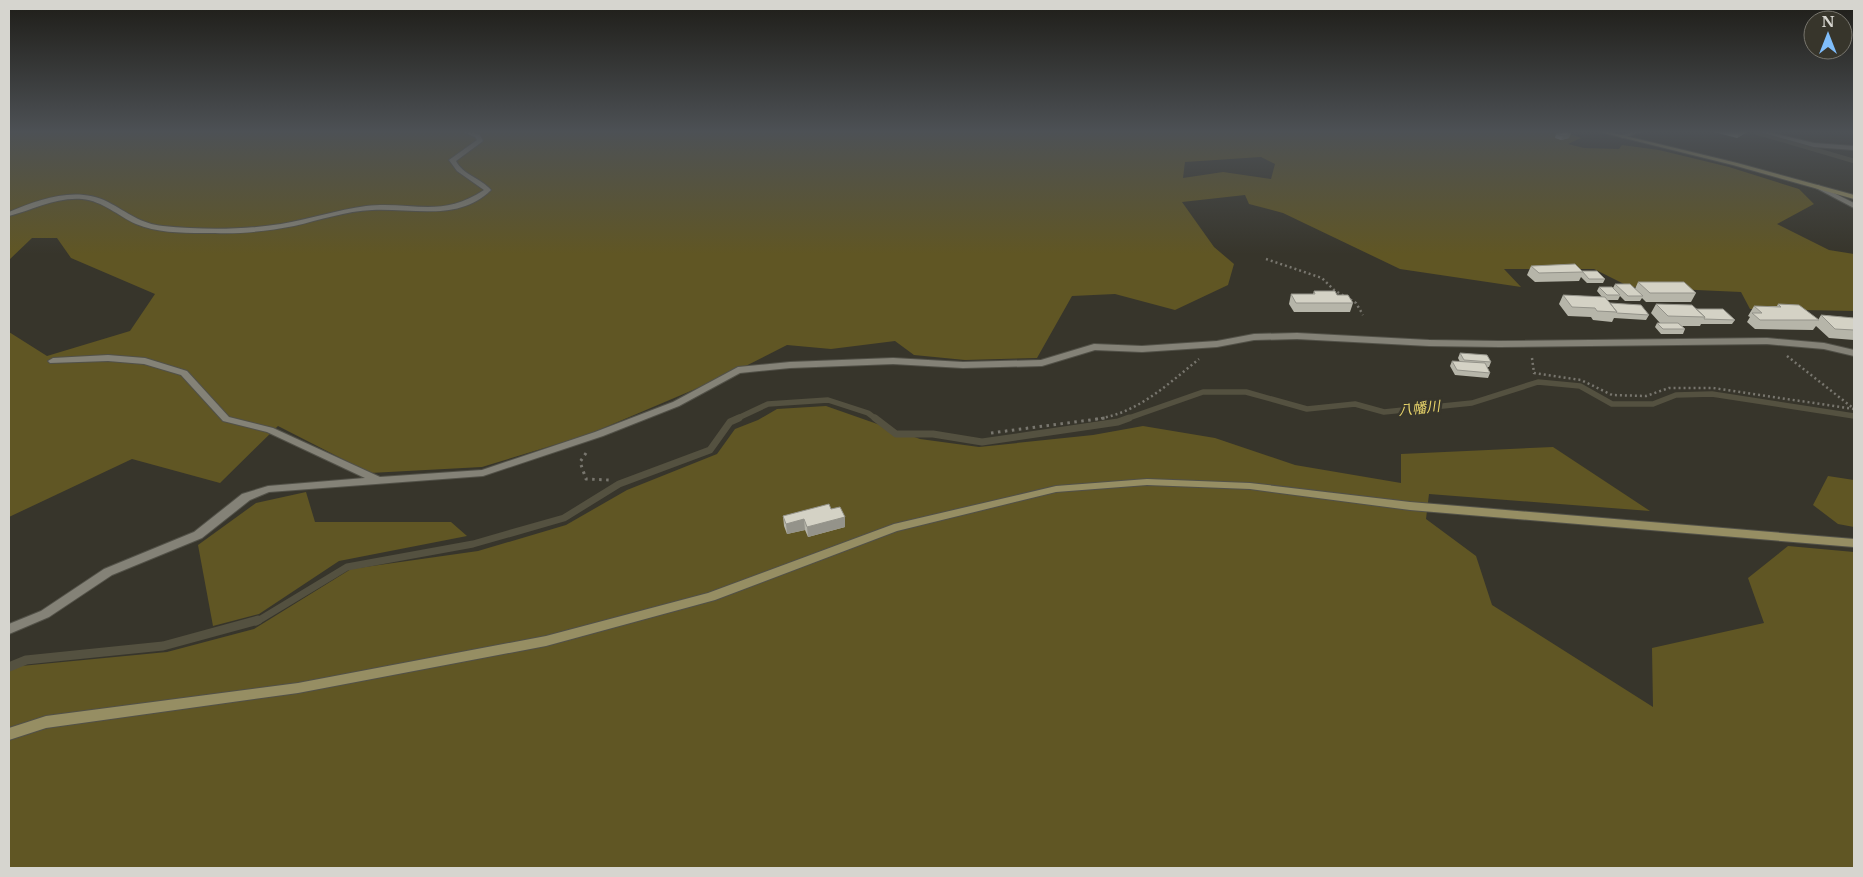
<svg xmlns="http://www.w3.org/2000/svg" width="1863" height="877" font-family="'Libre Baskerville','Noto Sans JP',serif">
  <rect width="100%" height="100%" fill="#37352b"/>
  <path fill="#605624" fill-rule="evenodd" d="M 9,132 L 1564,132 L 1581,138 L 1568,144 L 1584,148 L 1619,149 L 1622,145 L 1659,150 L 1729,167 L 1799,189 L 1814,204 L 1777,224 L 1829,250 L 1854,254 L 1854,311 L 1750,309 L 1741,292 L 1630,287 L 1594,269 L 1504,269 L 1521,287 L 1400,269 L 1283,213 L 1249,204 L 1245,195 L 1182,202 L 1214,247 L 1234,264 L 1228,285 L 1175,310 L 1115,294 L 1072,296 L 1037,358 L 965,360 L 914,355 L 895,341 L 831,349 L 787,345 L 726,376 L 587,435 L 482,467 L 370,473 L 278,426 L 220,483 L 132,459 L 9,517 L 9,332 L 47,356 L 130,331 L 155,294 L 71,258 L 57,238 L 32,238 L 9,260 ZM 1261,157 L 1275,164 L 1271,179 L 1223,172 L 1183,178 L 1185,162 Z
    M 826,406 L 920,439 L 979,447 L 1093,435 L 1143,426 L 1215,438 L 1295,465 L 1401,483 L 1401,454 L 1553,447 L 1650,511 L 1429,494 L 1426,519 L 1476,556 L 1492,605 L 1653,707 L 1652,648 L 1764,623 L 1748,578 L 1788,546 L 1854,552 L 1854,868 L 9,868 L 9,670 L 21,666 L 167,652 L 254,629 L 351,569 L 478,551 L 566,525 L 627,490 L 717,454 L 735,429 L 758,420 L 777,409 Z
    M 1828,476 L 1854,480 L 1854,527 L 1838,524 L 1813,505 Z
    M 306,492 L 315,522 L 451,522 L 467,536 L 339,561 L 259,614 L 213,626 L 198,545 L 256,503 Z"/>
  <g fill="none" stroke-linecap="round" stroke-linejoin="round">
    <path stroke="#545140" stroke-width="4.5" d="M 1755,132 L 1854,161"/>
    <path stroke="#545140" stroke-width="5.5" d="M 736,419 L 768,404 L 828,400 L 868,413 L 876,419
      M 1126,419 L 1203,392 L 1246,392 L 1307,409 L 1355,404 L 1384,412 L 1472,403 L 1538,382 L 1580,386 L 1612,404 L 1653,404 L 1676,395 L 1712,394 L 1854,416"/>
    <path stroke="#545140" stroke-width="7" d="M 875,418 L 896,434 L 933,434 L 982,442 L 1118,422 L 1129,418
      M 256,622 L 347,567 L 473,544 L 564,518 L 619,484 L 710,450 L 730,422 L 739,418"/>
    <path stroke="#545140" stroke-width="9" d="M 9,667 L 26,660 L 163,646 L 258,620"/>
    <g stroke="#525148" stroke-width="2">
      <path id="street" d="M 463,132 L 471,132 L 480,135 L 483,141 L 456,161 C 463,175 481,178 491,190 C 459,222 412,208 372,210 C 346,211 320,220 294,226 C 268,231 242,234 215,233 C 190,233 160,234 136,224 C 118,216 103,201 82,199 C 55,197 33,210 9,216 L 9,212 C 40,199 76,186 108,202 C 127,212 141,224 163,226 C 202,230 242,230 281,224 C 309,219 337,210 366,206 C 413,201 440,219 484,190 L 457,171 L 449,160 L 477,140 L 475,137 Z
        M 1632,132 L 1641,132 L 1622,138 L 1619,136 Z
        M 1760,132 L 1768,132 L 1814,143 L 1854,146 L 1854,150 L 1814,147 Z
        M 1814,185 L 1818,185 L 1854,203 L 1854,208 L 1814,187 Z
        M 1297,333 L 1429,340 L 1499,341 L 1767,338 L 1824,343 L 1854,350 L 1854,356 L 1824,349 L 1767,344 L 1499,347 L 1429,346 L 1297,339 L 1254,340 L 1217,347 L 1142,352 L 1095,350 L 1042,366 L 963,368 L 893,364 L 790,368 L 740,373 L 679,406 L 603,436 L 483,476 L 269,492 L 250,500 L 202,538 L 112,575 L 49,617 L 9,634 L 9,624 L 41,611 L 104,569 L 194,532 L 242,494 L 268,486 L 365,478 L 267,432 L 223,421 L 181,375 L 144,364 L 108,361 L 50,363 L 48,361 L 53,358 L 108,355 L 145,358 L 187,371 L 229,417 L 273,428 L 380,477 L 482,470 L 595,432 L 673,402 L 738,367 L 790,362 L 893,358 L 963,362 L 1041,360 L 1094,344 L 1142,346 L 1217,341 L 1254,334 Z"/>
    </g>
    <g stroke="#525148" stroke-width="2">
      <path id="secondary" d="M 1600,132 L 1609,132 L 1737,163 L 1854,195 L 1854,199 L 1733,165 Z
        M 1147,479 L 1250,483 L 1410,502 L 1854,539 L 1854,547 L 1410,510 L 1250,489 L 1147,485 L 1056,492 L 897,531 L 715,600 L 546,646 L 298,693 L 46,728 L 9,740 L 9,728 L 46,716 L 298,683 L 546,636 L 708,593 L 894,524 L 1056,486 Z"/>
    </g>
    <path stroke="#78766e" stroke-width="2.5" stroke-dasharray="2 3" stroke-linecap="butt" d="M 1266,259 L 1322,278 L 1334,290 L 1356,303 L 1363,315
      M 1787,356 L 1853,408
      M 1532,358 L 1534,373 L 1581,380 L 1612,395 L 1646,396 L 1669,388 L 1713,388 L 1854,409
      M 1096,419 C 1137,414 1168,384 1199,359"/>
    <path stroke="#78766e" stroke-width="3" stroke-dasharray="2.5 4.5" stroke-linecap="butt" d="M 991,433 L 1105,418
      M 586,453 L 580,462 L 586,479 L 609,480"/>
    <use href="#street" fill="#848277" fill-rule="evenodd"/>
    <use href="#secondary" fill="#968e63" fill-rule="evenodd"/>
  </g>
  <path fill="#b6b5a9" d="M 1714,132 L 1747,132 L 1737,138 Z
    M 1556,134 L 1569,138 L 1561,140 L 1555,138 Z
    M 1531,266 L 1583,271 L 1605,279 L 1603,283 L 1587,283 L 1581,277 L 1579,281 L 1535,282 L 1527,275 Z
    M 1638,282 L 1696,293 L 1691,302 L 1646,302 L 1642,298 L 1640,301 L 1625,301 L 1620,296 L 1618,300 L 1607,300 L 1610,303 L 1649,315 L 1646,320 L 1614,318 L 1612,322 L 1593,320 L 1591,317 L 1568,316 L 1559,304 L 1563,295 L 1602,297 L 1597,291 L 1599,287 L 1613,288 L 1615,284 L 1635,289 Z
    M 1314,291 L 1337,295 L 1353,303 L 1350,312 L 1294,312 L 1289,304 L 1291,294 L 1313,294 Z
    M 1656,304 L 1696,309 L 1735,320 L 1732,324 L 1701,324 L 1700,326 L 1682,326 L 1685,329 L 1683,334 L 1661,334 L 1655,327 L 1657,323 L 1660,323 L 1651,313 Z
    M 1778,304 L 1818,320 L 1821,315 L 1854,318 L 1854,340 L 1829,338 L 1816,326 L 1813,330 L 1755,329 L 1747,322 L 1750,317 L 1748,316 L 1754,306 L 1777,306 Z
    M 1460,353 L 1491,362 L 1489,367 L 1487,367 L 1490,373 L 1488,378 L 1455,375 L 1450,366 L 1452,361 L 1460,362 L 1458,358 Z
    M 831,509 L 845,527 L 808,537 L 805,530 L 787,534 L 784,526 L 783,516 Z"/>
  <path fill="#94938a" d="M 1740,132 L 1747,132 L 1737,138 Z
    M 1571,134 L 1569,138 L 1561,140 L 1563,136 Z
    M 845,517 L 845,527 L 808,537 L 807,527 Z
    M 804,519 L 805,530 L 787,534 L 786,524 Z"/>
  <path fill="#d4d2c5" stroke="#94938a" d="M 1565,132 L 1571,134 L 1563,136 L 1556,134 Z
    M 1575,264 L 1583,272 L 1539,273 L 1531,266 Z
    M 1582,271 L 1597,271 L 1605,279 L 1589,279 Z
    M 1638,282 L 1684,282 L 1696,293 L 1650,293 Z
    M 1615,284 L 1630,284 L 1643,296 L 1628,296 Z
    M 1599,287 L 1612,287 L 1620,295 L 1607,295 Z
    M 1314,291 L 1335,291 L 1337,295 L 1348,295 L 1353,303 L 1296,303 L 1291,294 L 1315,294 Z
    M 1563,295 L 1605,297 L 1617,312 L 1597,311 L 1595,308 L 1572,307 Z
    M 1610,303 L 1641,305 L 1649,315 L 1617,313 L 1616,312 L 1617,312 Z
    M 1656,304 L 1692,305 L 1705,317 L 1668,316 Z
    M 1778,304 L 1799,305 L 1819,320 L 1760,320 L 1752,313 L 1762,313 L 1754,306 L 1781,307 Z
    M 1696,309 L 1723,309 L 1735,320 L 1704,319 L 1705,317 Z
    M 1821,315 L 1854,318 L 1854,330 L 1835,329 Z
    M 1657,323 L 1678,323 L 1685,329 L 1663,329 Z
    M 1460,353 L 1487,355 L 1491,362 L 1464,360 Z
    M 1452,361 L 1485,363 L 1490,373 L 1457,370 Z
    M 829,504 L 831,509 L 840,507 L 845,517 L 807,527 L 804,519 L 786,524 L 783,516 Z"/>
  <linearGradient id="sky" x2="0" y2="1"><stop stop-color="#1e1d18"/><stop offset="0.52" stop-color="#4d5155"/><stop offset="1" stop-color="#4d5155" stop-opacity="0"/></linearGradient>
  <rect width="1863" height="254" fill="url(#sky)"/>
  <g text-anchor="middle" stroke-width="5" stroke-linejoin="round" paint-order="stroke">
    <g font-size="14" font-style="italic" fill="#ead66b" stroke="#37352b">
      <text transform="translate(1419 408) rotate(-6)" y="5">八幡川</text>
    </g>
  </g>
  <rect width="1863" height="877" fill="none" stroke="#d6d5cf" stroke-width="20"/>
  <g transform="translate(1828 35)"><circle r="24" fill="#37352b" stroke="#77756d"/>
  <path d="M0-4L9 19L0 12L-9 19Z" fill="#7fbdfa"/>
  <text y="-8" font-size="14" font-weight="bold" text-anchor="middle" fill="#d6d5cf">N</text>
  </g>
</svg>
